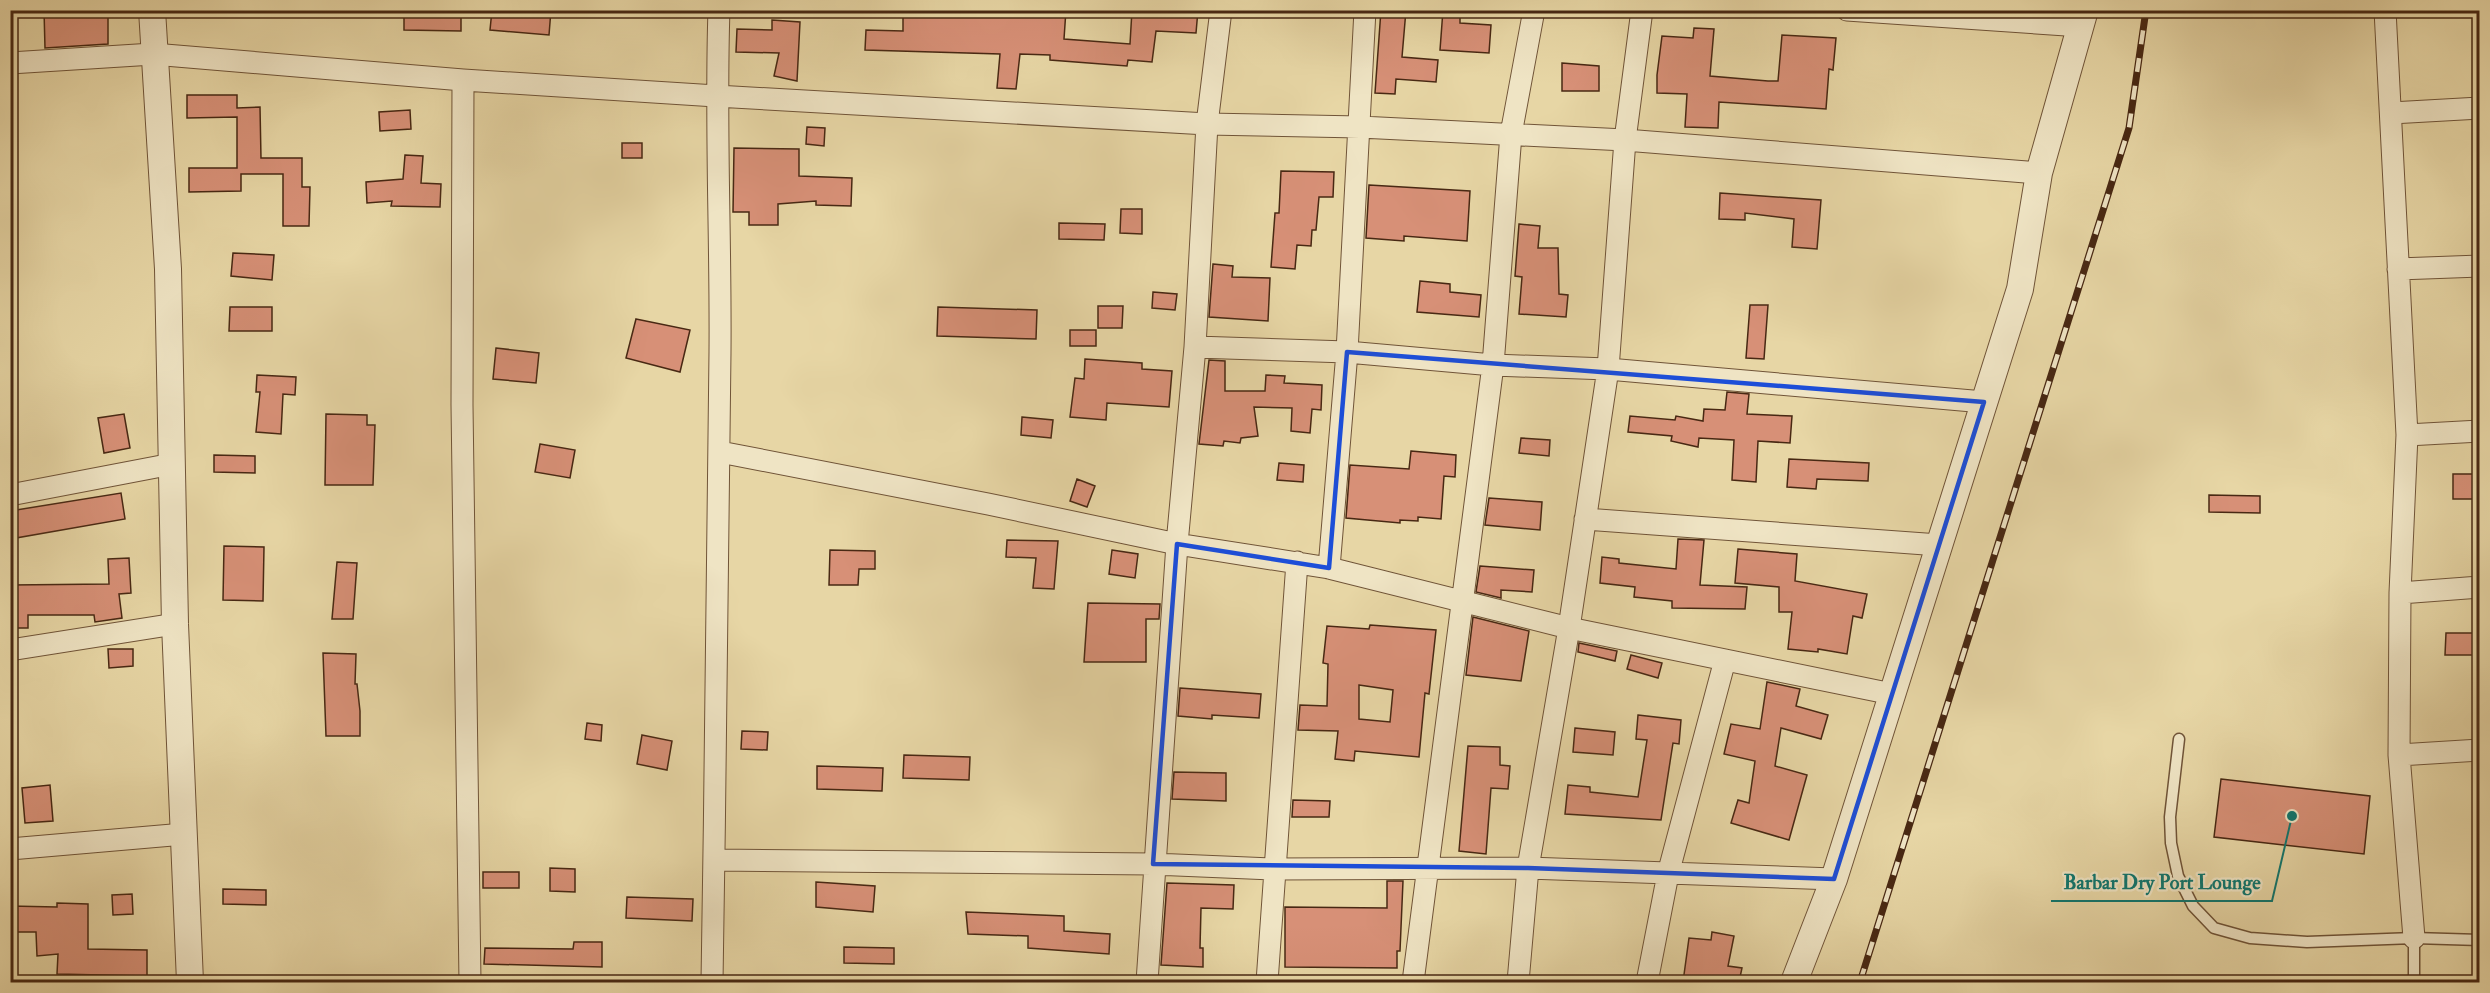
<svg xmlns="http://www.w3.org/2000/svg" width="2490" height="993" font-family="'IM FELL Double Pica',serif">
  <rect width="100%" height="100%" fill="#e7d6a5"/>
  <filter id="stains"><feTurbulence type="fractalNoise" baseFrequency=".00333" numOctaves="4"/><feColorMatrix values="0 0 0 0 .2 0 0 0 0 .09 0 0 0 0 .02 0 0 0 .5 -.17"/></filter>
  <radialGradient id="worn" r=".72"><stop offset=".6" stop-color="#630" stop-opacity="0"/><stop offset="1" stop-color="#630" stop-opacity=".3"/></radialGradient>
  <path fill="#d79077" stroke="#482813" stroke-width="1.5" fill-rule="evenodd" d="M 44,10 L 108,10 L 108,44 L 45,48 Z
    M 404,10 L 461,10 L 461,31 L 404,30 Z
    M 492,10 L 551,10 L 549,35 L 490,30 Z
    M 903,10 L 1066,10 L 1064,39 L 1130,44 L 1132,10 L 1198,10 L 1196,33 L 1156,31 L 1152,62 L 1128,60 L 1127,66 L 1050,60 L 1050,55 L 1020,54 L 1016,89 L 997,88 L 1000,54 L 865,50 L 866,30 L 903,31 Z
    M 1381,10 L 1406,10 L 1402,57 L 1438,60 L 1436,82 L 1396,79 L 1395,94 L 1375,93 Z
    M 1443,10 L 1460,10 L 1460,23 L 1491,25 L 1489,53 L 1440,50 Z
    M 772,20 L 800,22 L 797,81 L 774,76 L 779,53 L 736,52 L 737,29 L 772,30 Z
    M 1694,28 L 1714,29 L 1710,76 L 1768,81 L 1778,81 L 1782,35 L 1836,38 L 1833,70 L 1829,69 L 1826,109 L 1719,102 L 1718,128 L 1685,127 L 1687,94 L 1657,93 L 1657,75 L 1662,36 L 1693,38 Z
    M 1562,63 L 1599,66 L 1599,91 L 1562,91 Z
    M 187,95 L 237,95 L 237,108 L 260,107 L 261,158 L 302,158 L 302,187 L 310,187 L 309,226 L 283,226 L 283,174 L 241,174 L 241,191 L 189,192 L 189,168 L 237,168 L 237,117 L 187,118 Z
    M 410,110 L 411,129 L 380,131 L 379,112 Z
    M 807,127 L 825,128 L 824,146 L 806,144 Z
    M 622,143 L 642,143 L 642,158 L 622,158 Z
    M 734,148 L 799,149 L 799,176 L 852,178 L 851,206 L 816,205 L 816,201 L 778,204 L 778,225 L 749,225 L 749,212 L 733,212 Z
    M 405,155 L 423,156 L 421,183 L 441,184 L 440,207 L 391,206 L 392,201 L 367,203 L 366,182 L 403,179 Z
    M 1281,171 L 1334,172 L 1333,197 L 1319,197 L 1316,230 L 1312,230 L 1311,246 L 1297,245 L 1295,269 L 1271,267 L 1275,213 L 1279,213 Z
    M 1369,185 L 1470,191 L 1467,241 L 1404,236 L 1404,241 L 1366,238 Z
    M 1720,193 L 1821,200 L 1817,249 L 1792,247 L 1794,219 L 1745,213 L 1745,220 L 1719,219 Z
    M 1121,209 L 1142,209 L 1142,234 L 1120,233 Z
    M 1059,223 L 1105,224 L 1104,240 L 1059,239 Z
    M 1519,224 L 1540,226 L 1538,248 L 1558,248 L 1559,294 L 1568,295 L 1566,317 L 1519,314 L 1522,277 L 1515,276 Z
    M 233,253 L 274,255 L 272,280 L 231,276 Z
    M 1213,264 L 1233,266 L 1232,277 L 1270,278 L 1268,321 L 1209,317 Z
    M 1420,281 L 1450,284 L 1450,292 L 1481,295 L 1479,317 L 1417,312 Z
    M 1153,292 L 1177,294 L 1175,310 L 1152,308 Z
    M 1750,305 L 1768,305 L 1764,359 L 1746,358 Z
    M 1098,306 L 1123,306 L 1122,328 L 1098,328 Z
    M 230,307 L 272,307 L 272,331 L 229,331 Z
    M 938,307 L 1037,310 L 1036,339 L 937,336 Z
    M 636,319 L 690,330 L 680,372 L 626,358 Z
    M 1070,330 L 1096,330 L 1096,346 L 1070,346 Z
    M 496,348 L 539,353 L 536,383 L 493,379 Z
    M 1085,359 L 1142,363 L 1142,369 L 1172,371 L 1169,407 L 1107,403 L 1106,420 L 1070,417 L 1075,378 L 1084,379 Z
    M 1209,360 L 1225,361 L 1225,391 L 1265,391 L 1266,375 L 1285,376 L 1284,383 L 1322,385 L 1321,410 L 1312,409 L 1310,433 L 1291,431 L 1292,408 L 1254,407 L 1258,436 L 1241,438 L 1240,443 L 1224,441 L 1223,446 L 1199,444 Z
    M 257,375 L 296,377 L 295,395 L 283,394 L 281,434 L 256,432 L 260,392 L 256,392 Z
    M 1727,392 L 1749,394 L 1747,414 L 1792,416 L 1790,443 L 1758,441 L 1756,482 L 1732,480 L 1734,440 L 1699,438 L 1698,447 L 1671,441 L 1672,436 L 1628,432 L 1630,416 L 1675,420 L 1676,416 L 1703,421 L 1704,409 L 1725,410 Z
    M 124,414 L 130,448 L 104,453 L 98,418 Z
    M 326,414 L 367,415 L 367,425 L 375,425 L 373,485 L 325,485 Z
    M 1022,417 L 1053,420 L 1051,438 L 1021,435 Z
    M 1521,438 L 1550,440 L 1549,456 L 1519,453 Z
    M 540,444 L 575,450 L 570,478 L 535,472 Z
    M 1411,451 L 1456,455 L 1455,477 L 1444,476 L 1441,519 L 1418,517 L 1418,521 L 1400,520 L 1400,523 L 1346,518 L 1350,465 L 1409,469 Z
    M 214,455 L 255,456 L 255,473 L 214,472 Z
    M 1789,459 L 1869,463 L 1868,481 L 1817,479 L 1816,489 L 1787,487 Z
    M 1279,463 L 1304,465 L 1303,482 L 1277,480 Z
    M 2453,474 L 2480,474 L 2480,499 L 2453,499 Z
    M 1077,479 L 1095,486 L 1087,507 L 1070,501 Z
    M 121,493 L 125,519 L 10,539 L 10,511 Z
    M 2209,495 L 2260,496 L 2260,513 L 2209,512 Z
    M 1489,498 L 1542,502 L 1540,530 L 1485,525 Z
    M 1678,539 L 1704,540 L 1700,585 L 1747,587 L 1745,609 L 1672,608 L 1672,601 L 1634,597 L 1635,587 L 1600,583 L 1602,557 L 1619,559 L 1619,563 L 1676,569 Z
    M 1007,540 L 1058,541 L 1054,589 L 1033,588 L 1036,558 L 1006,557 Z
    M 224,546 L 264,547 L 263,601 L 223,600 Z
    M 1738,549 L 1797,554 L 1795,581 L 1867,594 L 1862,618 L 1853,616 L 1847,654 L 1818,649 L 1818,652 L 1788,649 L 1792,612 L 1779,612 L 1779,587 L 1735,583 Z
    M 830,550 L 875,551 L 875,569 L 859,569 L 858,585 L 829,585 Z
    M 1112,550 L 1138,554 L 1135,578 L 1109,574 Z
    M 129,558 L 131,593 L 119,594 L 122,618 L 95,622 L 94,615 L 28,615 L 28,628 L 10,628 L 10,585 L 109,584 L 108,559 Z
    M 337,562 L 357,563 L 353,619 L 332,619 Z
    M 1480,566 L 1534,570 L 1532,592 L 1501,590 L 1501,598 L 1476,592 Z
    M 1088,603 L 1160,604 L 1159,619 L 1146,619 L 1146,662 L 1084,662 Z
    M 1473,617 L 1529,631 L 1521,681 L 1466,675 Z
    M 1370,625 L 1436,630 L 1429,694 L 1425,693 L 1419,757 L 1355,751 L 1354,761 L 1335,759 L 1338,731 L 1298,730 L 1300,705 L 1327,706 L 1328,664 L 1323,663 L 1327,626 L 1369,629 ZM 1359,685 L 1393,690 L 1390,722 L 1359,719 Z
    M 2446,633 L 2480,633 L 2480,655 L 2445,655 Z
    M 1579,643 L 1617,651 L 1615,661 L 1578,652 Z
    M 108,649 L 133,649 L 133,666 L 109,668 Z
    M 323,653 L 356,654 L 355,684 L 357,684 L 360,711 L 360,736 L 326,736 Z
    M 1631,655 L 1662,663 L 1658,678 L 1627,669 Z
    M 1767,682 L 1800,689 L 1796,706 L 1828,715 L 1821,739 L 1781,728 L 1775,766 L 1807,775 L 1789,840 L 1731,823 L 1738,800 L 1749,803 L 1755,761 L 1724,754 L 1731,724 L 1760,729 Z
    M 1180,688 L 1261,694 L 1259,718 L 1212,715 L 1212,719 L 1178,716 Z
    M 1638,715 L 1681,720 L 1679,744 L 1673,743 L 1661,820 L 1565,814 L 1568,785 L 1590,787 L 1590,792 L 1638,797 L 1647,740 L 1636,739 Z
    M 587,723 L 602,725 L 601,741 L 585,739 Z
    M 1575,728 L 1615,732 L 1613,755 L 1573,752 Z
    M 742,731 L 768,732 L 767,750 L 741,749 Z
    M 642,735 L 672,741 L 667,770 L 637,764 Z
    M 1468,746 L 1500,747 L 1500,765 L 1510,766 L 1508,789 L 1491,788 L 1486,854 L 1459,851 Z
    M 904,755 L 970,757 L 969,780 L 903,778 Z
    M 817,766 L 883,768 L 882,791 L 817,789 Z
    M 1174,772 L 1226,773 L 1226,801 L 1172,799 Z
    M 2221,779 L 2370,796 L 2364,854 L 2214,837 Z
    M 50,785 L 53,821 L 25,823 L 22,788 Z
    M 1293,800 L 1330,801 L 1329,817 L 1292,817 Z
    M 550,868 L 575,869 L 575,892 L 550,891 Z
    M 483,872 L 519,872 L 519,888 L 483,888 Z
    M 1387,881 L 1403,881 L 1400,951 L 1397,951 L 1397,968 L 1285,967 L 1285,907 L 1387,908 Z
    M 816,882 L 875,886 L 873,912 L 816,907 Z
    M 1167,883 L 1234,885 L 1233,909 L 1201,908 L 1200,948 L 1203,948 L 1203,967 L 1161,965 Z
    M 223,889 L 266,890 L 266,905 L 223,904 Z
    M 132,894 L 133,914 L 113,915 L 112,895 Z
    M 627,897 L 693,899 L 692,921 L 626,918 Z
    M 57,903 L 88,904 L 88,949 L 147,950 L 147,976 L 57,974 L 58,954 L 37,956 L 36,932 L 10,932 L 10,906 L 57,907 Z
    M 966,912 L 1064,916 L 1064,931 L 1110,934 L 1109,954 L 1028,948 L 1028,936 L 968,934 Z
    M 1712,932 L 1734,936 L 1728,966 L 1742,968 L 1739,982 L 1683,982 L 1689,938 L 1711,940 Z
    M 574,942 L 602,942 L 602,967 L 484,964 L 485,948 L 573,949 Z
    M 844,947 L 894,948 L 894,964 L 844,963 Z"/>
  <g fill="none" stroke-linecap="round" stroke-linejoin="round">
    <g stroke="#705438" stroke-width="13">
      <path id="service" d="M 2179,739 L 2170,817 L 2171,843 L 2178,876 L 2193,906 L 2214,928 L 2250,938 L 2307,942 L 2414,938 L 2480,940
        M 2414,938 L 2414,982"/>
    </g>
    <g stroke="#705438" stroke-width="23">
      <path id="minor" d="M 1847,10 L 2081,26
        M 2385,10 L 2407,435 L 2400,593 L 2480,587
        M 10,63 L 153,54 L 463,80 L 716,96 L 1207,124 L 1360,127 L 1625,140 L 2039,173
        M 463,80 L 462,405 L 470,982
        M 2391,113 L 2480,108
        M 2398,269 L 2480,266
        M 1195,347 L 1347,352 L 1493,365 L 1608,369 L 1984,402
        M 2407,435 L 2480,431
        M 720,452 L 988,504 L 1177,544 L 1329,568 L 1569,628 L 1892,694
        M 10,495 L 172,464
        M 1585,519 L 1939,545
        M 1329,568 L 1347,352 L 1365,10
        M 2400,593 L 2399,755 L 2414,938
        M 10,650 L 175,624
        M 2399,755 L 2480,750
        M 10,849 L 184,834
        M 714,860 L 1153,864 L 1274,869 L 1528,868 L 1834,879
        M 712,982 C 715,772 719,562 720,352 C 721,238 715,124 719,10
        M 1147,982 L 1177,544 L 1195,347 L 1207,124 L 1221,10
        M 1267,982 L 1297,562
        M 1413,982 L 1493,365 L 1511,134 L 1534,10
        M 1518,982 L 1528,868 L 1569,628 L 1608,369 L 1625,140 L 1642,10
        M 1647,982 L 1668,874 L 1725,660"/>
    </g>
    <g stroke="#705438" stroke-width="28">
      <path id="tertiary" d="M 152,10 L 168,269 L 175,624 L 190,982
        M 1794,982 L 1834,879 L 2020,289 L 2039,173 L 2085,10"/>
    </g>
    <use href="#service" stroke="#efe4c4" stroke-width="10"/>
    <use href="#minor" stroke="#efe4c4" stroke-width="21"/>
    <use href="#tertiary" stroke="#efe4c4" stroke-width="26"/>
    <g stroke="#482813" stroke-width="7">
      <path id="rail" d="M 1860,982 L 2129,128 L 2146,10"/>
    </g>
    <use href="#rail" stroke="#efe4c4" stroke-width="4.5" stroke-dasharray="14" stroke-linecap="butt"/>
  </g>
  <path fill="none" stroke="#1d4ed8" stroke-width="4.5" stroke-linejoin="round" d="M 1347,352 L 1984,402 L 1834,879 L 1528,868 L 1153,864 L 1177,544 L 1329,568 Z"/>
  <path fill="none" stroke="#0f766e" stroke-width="2" d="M2292 816L2272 901H2051"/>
  <circle fill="#0f766e" stroke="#efe4c4" stroke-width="2" cx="2292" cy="816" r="6"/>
  <g font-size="20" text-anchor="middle" font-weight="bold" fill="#0f766e" stroke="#efe4c4" stroke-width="4.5" stroke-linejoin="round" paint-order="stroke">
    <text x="2162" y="889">Barbar Dry Port Lounge</text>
  </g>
  <rect width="2490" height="993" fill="none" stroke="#e7d6a5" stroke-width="36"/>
  <rect x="12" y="12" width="2466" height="969" fill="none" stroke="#482813" stroke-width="3"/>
  <rect x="18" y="18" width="2454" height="957" fill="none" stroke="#482813" stroke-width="1.5"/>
  <rect width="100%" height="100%" filter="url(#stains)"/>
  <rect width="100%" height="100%" fill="url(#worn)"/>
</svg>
